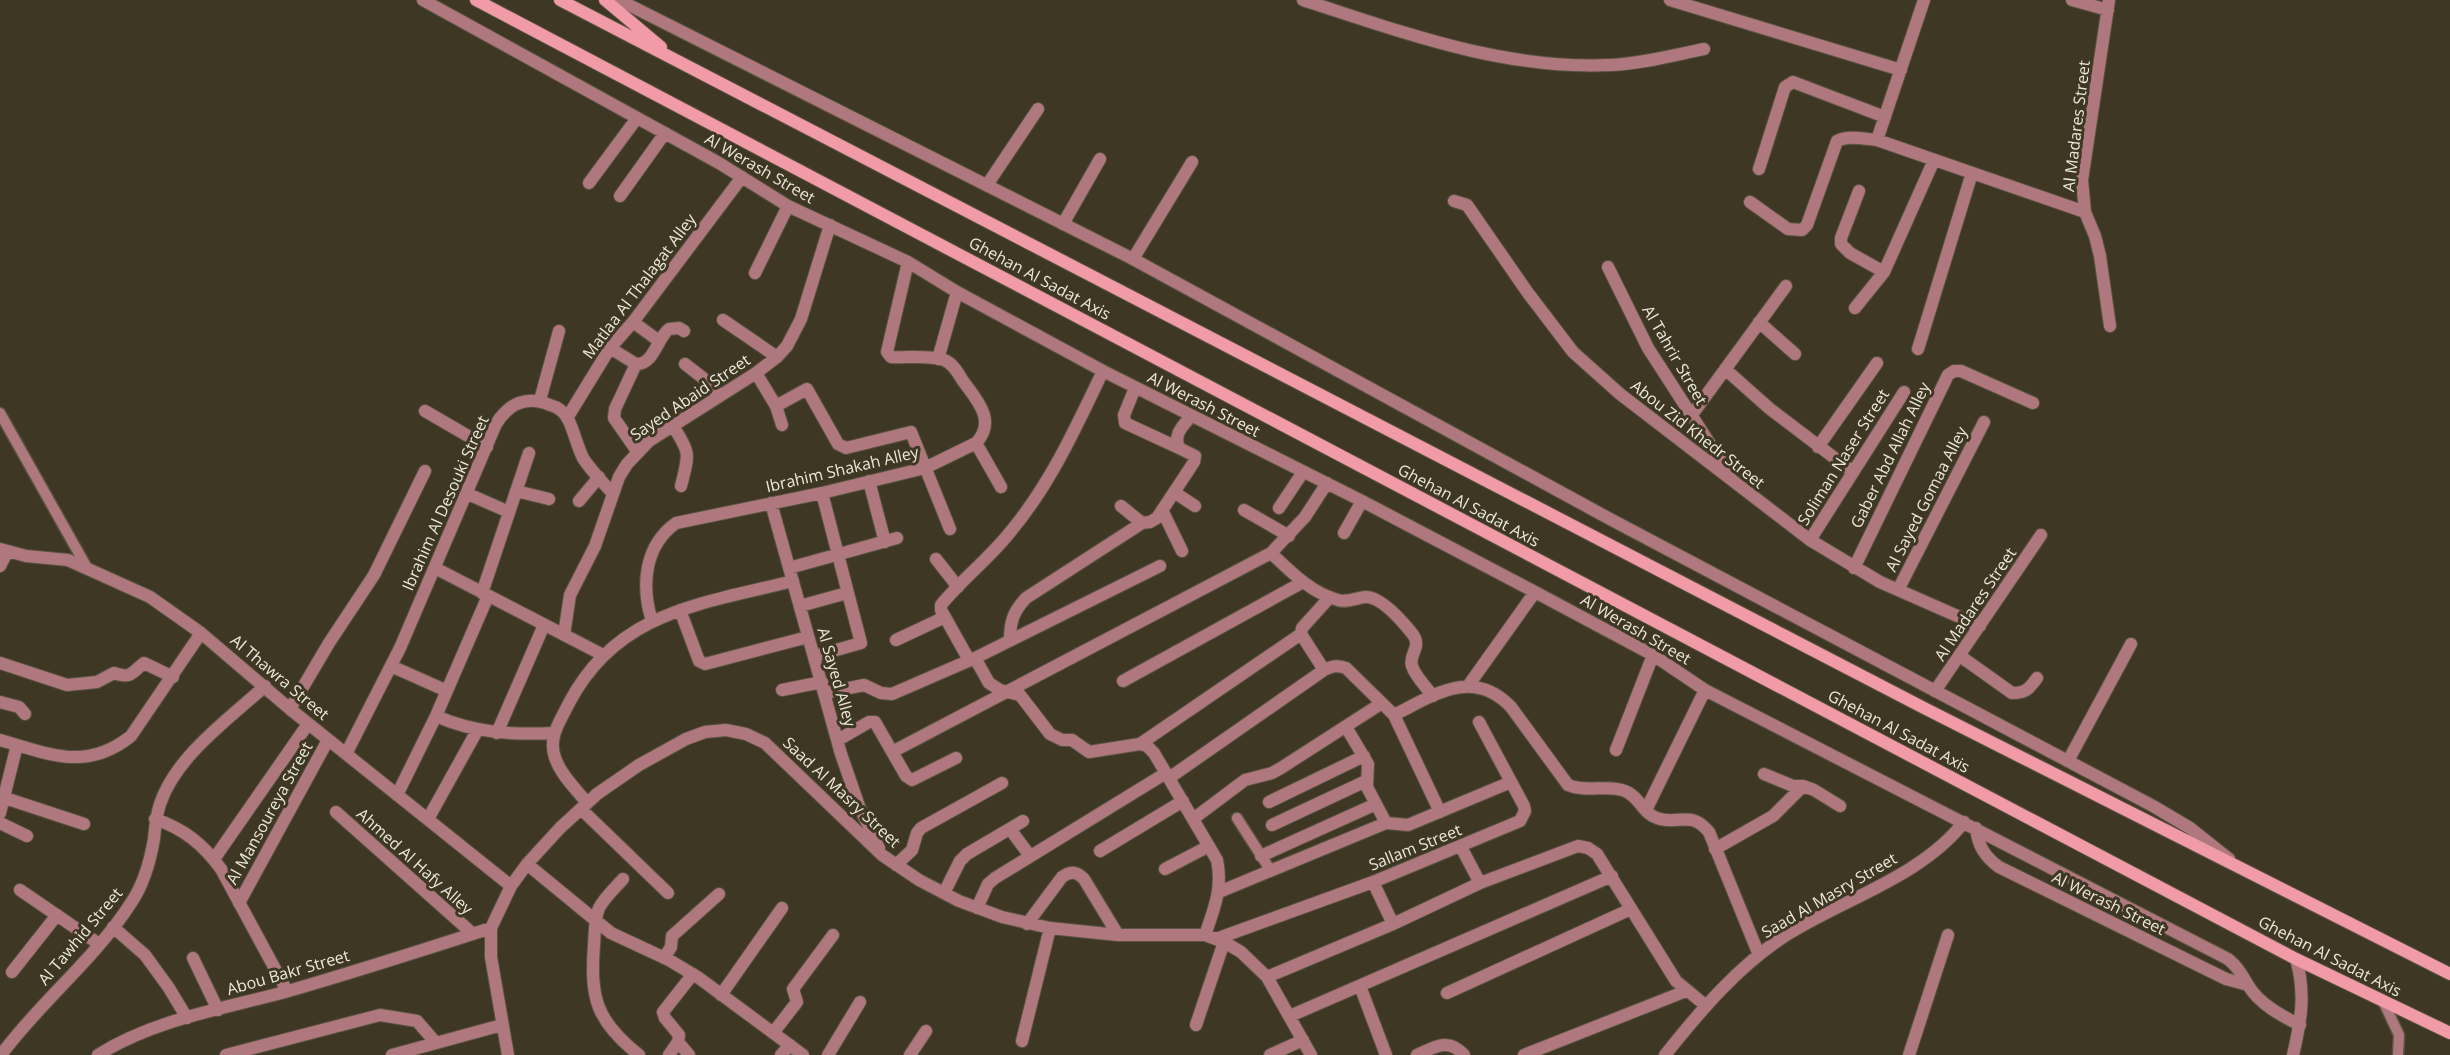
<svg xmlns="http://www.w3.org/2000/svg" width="2450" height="1055" font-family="'Open Sans',sans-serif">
  <rect width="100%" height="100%" fill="#3e3723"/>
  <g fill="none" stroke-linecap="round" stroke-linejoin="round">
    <g stroke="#5a5340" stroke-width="13">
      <path id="service" d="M 0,413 L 86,566
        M 1237,818 L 1271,871
        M 2384,1003 L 2399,1035 L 2398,1055"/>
    </g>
    <g stroke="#5a5340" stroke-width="14">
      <path id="minor" d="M 423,0 L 719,163 L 788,206 L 908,262 L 957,292 L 1103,371 L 1362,501 L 1535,592 L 1653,655 L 1705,690 L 2228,959 C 2238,967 2242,975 2248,985 C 2259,1004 2282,1016 2300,1025
        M 1303,0 C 1402,32 1503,70 1610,65 C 1641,64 1674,55 1704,49
        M 1670,0 L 1901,70
        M 2072,0 L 2108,10
        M 2109,0 L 2082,180 L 2085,212 L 2095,236 L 2100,256 L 2110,326
        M 1877,140 L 1924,0
        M 1759,169 L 1785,87 L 1793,82 L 1885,117
        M 589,183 L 637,118
        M 987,185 L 1038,109
        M 1859,191 L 1841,238 L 1841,244 L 1850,253 L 1884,272
        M 620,196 L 665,133
        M 1454,201 L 1467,205 L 1528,293 L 1573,352 L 1620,394 L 1810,540 L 1880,582 L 1980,626
        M 1750,202 L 1788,229 L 1802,230 L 1807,225 L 1837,141 C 1848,135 1865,139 1877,140 L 2085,212
        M 1063,224 L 1100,159
        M 1133,259 L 1192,162
        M 1608,267 L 1648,348 L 1730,475
        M 755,273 L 788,206
        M 1855,308 L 1884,272 L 1934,160
        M 723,320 L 777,357
        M 633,322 L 659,341
        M 1759,322 L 1795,354
        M 610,348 L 636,364 C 654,365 657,338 669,329 L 679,328 L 684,331
        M 1918,349 L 1972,173
        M 938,359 L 957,292
        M 636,364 L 615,409 L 614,418 L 637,451
        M 685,364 L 703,378 L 719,395
        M 1725,369 L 1770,409 L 1853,472
        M 756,373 L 776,406 L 782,425
        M 1135,388 L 1124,415 L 1125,423 L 1179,448
        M 540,400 L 559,331
        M 776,406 L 807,389 L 838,444 L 846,448 L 911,432 L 950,529
        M 425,411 L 487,447
        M 1691,416 L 1786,286
        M 567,418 L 610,348 L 633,322 L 742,177
        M 673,426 C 691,454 689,454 681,486
        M 976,443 L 1001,487
        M 1818,447 L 1877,363
        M 869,481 L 885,542
        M 516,491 L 549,499
        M 1174,492 L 1195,506
        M 468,494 L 509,512
        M 579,501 L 599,477
        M 771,503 L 841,754 L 859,806 L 879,848
        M 1121,506 L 1142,523 L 1150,522 L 1157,518 L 1194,462 L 1195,456 L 1179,448 C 1173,434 1183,426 1191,416
        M 1279,508 L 1303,472
        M 1162,510 L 1182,551
        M 1244,510 L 1289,536
        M 1344,533 L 1362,501
        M 1810,540 L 1904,392
        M 0,549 L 26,556 L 68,560 L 150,597 L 201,633 L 290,709 L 511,886
        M 1271,553 C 1290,571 1311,593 1338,600 C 1347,603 1356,598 1365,597 C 1381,596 1402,621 1411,632 C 1424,647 1408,653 1412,666 C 1415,676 1426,687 1433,696
        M 936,559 L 958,587
        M 0,566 L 7,552
        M 435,568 L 603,655
        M 789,568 L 897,538
        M 1854,568 L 1948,375 L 1954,371 L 1961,371 L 2033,403
        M 1898,590 L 1984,422
        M 482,593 L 529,453
        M 800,606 L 847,593
        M 680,610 L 699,661 L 705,664 L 808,637
        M 652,621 C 641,586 644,546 676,523 L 822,493 L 925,468 L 976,443 C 997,421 977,400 963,381 C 958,373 953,363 944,360 C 929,355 908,358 891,357 L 887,352 L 908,262
        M 564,635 L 570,595 L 595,546 L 619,477 L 627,464 L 649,441 L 756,373 L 777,357 L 787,346 L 801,319 L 830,225
        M 896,640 L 945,617
        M 1010,640 C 1010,622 1013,612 1026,598 L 1142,523
        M 815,656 L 861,643 L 822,493
        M 1960,656 L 2012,693 C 2026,693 2029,689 2037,678
        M 975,658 L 989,683 L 1000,690 L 1020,695 L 1050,734 L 1062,740 L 1072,740 L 1089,752 L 1140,744 L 1147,746 L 1154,753 L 1217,860 C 1223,888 1214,909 1205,935
        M 969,660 L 941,610 L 941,605 C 962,579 990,558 1011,531 C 1051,483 1076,427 1103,371
        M 0,663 L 67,685 L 97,682 L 114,673 C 132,679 131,673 144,663 L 173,677
        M 391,666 L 447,691
        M 1324,670 L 1301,634 L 1302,628 L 1330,597
        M 1123,681 L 1303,582
        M 1468,686 L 1535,592
        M 782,690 L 822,682
        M 1935,691 L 2041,535
        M 825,693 L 864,685 L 881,693 L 892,694 L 975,658 L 1160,566
        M 0,702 L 19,707 L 25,714
        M 290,709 L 329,643 L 374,575 L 425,471
        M 1394,715 C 1434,695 1473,667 1511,707 L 1568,785 C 1586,793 1607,784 1625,791 C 1639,796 1643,814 1657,818 C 1678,826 1690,809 1709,832 L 1759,955
        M 436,716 C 474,733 513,735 554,733
        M 1346,727 L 1368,764 L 1367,787 L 1386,823
        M 497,733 L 544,625
        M 0,740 C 50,754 86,772 131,736 L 201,633
        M 838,740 L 869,722 L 875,722 L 906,776 L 912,780 L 956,758
        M 1140,744 L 1301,634
        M 1616,750 L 1653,655
        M 892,752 L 1271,553 L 1305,517 L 1327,483
        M 346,754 L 400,648 L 496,424 C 509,403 527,395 550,405 C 558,407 564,412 568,419 C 574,431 577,446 583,458 C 591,471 603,482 613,494
        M 2068,761 L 2131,644
        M 1764,774 L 1793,786 L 1803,786 L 1814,790 L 1840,806
        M 1169,778 L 1324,670 C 1332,666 1337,665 1346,668 L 1394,715 L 1440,812
        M 397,795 L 436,716 L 488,596
        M 5,798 L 84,824
        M 1269,802 L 1364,756
        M 587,803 C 576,789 558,772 554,754 C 549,735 561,720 569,703 C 617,611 702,604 793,581
        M 581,809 L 668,893
        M 1646,810 L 1705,690
        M 336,812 L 473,934
        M 0,813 L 17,745
        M 155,819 C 184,829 203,844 221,869 L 287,991
        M 428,819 L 478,729
        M 1193,819 L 1245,780 L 1272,773 L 1281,768 L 1382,703
        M 0,823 L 27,836
        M 1272,825 L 1366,781
        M 1976,828 C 1978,846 1985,857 1999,867 L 2226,979 L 2248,985
        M 1010,829 L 1030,856
        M 1461,847 L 1480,883
        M 1715,849 L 1773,816 L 1803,786
        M 1100,851 L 1183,801
        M 1261,856 L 1376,804
        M 214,859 L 308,724
        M 527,864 L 611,933 L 669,960 L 699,978 L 803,1055
        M 896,865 L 912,850 L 917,833 L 921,828 L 1002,783
        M 1165,869 L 1209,846
        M 623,879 C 615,888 605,897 599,908 C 594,920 595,933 594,945 C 590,998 596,1021 639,1055
        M 1373,882 L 1393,924
        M 20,890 L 99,944
        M 1219,892 L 1386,823 L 1408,825 L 1511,782
        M 944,893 L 960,861 L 967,854 L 1023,821
        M 239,903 L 328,740
        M 977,908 L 988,884 L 995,878 L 1166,773
        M 1027,924 L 1062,877 C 1071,871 1076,871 1084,879 L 1118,935
        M 113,927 L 145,955 L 169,988 L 187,1018
        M 1216,939 L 1373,882 L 1520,821 L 1525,811 L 1524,806 L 1479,722
        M 193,958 L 218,1010
        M 664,958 L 671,947 L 672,936 L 719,894
        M 12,972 L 57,915
        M 1267,977 L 1393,924 L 1480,883 L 1578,846 L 1588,848 L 1597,854 L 1676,981 L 1705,1005
        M 1360,986 L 1386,1055
        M 1447,993 L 1631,909
        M 721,995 L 782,908
        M 1290,1016 L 1612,876
        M 1196,1025 L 1224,942
        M 773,1033 L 797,1002 L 793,989 L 833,935
        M 1022,1041 L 1050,928
        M 1,1055 C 40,1002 95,959 131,903 C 144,884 150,862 154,839 C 155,827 156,816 160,804 C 176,756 229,719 265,686
        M 98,1055 C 153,1020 222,1009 285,992 C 354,972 423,950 491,928
        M 226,1055 L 380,1015 L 417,1021 L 436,1043
        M 392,1055 L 502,1025
        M 508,1055 L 491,957 L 491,928 L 511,886 L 527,864 L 560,828 L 597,794 L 639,765 L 686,739 L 705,732 L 726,730 L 746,734 L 765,743 L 882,855 L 919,880 L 959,901 L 1002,917 L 1050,928 L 1118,935 L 1205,935 L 1224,942 L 1241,952 L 1267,977 L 1311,1055
        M 669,1055 L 678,1042
        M 689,1055 L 678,1042 L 679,1035 L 665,1018 L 663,1012 L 693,974
        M 781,1055 L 790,1045
        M 828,1055 L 860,1002
        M 910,1055 L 926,1031
        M 1270,1055 L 1303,1040
        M 1417,1055 C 1435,1047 1448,1037 1464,1055
        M 1524,1055 L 1686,991
        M 1665,1055 C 1701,1010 1739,965 1788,934 C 1846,898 1922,876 1964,822
        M 1909,1055 L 1948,935"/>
    </g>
    <g stroke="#5a5340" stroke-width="14">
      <path id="tertiary" d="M 619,0 L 1133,259 L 1610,519 L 2153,806 L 2190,828 L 2229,859
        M 2293,1055 C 2301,1021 2306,993 2296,959"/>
    </g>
    <g stroke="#5a5340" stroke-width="14">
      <path id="secondary" d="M 476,0 L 2296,959 L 2450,1033
        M 560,0 L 1926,709 L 2450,974
        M 605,0 L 661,47"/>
    </g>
    <use href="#service" stroke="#af787f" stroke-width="10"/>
    <use href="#minor" stroke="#af787f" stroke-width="12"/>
    <use href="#tertiary" stroke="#af787f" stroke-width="12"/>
    <use href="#secondary" stroke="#f29ba8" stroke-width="12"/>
  </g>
  <g text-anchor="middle" stroke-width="6" stroke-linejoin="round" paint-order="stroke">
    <g font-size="16" fill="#ebe7db" stroke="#3e3723">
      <text transform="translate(2076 126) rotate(-83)" y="6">Al Madares Street</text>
      <text transform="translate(760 168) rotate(30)" y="6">Al Werash Street</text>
      <text transform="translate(1040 278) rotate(28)" y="6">Ghehan Al Sadat Axis</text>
      <text transform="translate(639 286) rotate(-53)" y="6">Matlaa Al Thalagat Alley</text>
      <text transform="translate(1675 355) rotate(60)" y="6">Al Tahrir Street</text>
      <text transform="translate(690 397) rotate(-34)" y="6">Sayed Abaid Street</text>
      <text transform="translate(1204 404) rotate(27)" y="6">Al Werash Street</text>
      <text transform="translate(1698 434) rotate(38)" y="6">Abou Zid Khedr Street</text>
      <text transform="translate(1890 455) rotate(-64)" y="6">Gaber Abd Allah Alley</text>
      <text transform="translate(1843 457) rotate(-58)" y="6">Soliman Naser Street</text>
      <text transform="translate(842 469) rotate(-13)" y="6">Ibrahim Shakah Alley</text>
      <text transform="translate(1926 499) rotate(-63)" y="6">Al Sayed Gomaa Alley</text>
      <text transform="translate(445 503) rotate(-66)" y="6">Ibrahim Al Desouki Street</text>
      <text transform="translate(1469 505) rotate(28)" y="6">Ghehan Al Sadat Axis</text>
      <text transform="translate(1975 604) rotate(-56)" y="6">Al Madares Street</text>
      <text transform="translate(1636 629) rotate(30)" y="6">Al Werash Street</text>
      <text transform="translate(280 677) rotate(40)" y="6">Al Thawra Street</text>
      <text transform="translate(837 677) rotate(74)" y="6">Al Sayed Alley</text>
      <text transform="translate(1899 731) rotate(28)" y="6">Ghehan Al Sadat Axis</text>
      <text transform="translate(842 792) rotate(43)" y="6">Saad Al Masry Street</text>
      <text transform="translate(269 813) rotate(-61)" y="6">Al Mansoureya Street</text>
      <text transform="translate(1415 847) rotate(-22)" y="6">Sallam Street</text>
      <text transform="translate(415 861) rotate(42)" y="6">Ahmed Al Hafy Alley</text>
      <text transform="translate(1829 895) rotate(-30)" y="6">Saad Al Masry Street</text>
      <text transform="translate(2109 903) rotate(26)" y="6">Al Werash Street</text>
      <text transform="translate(80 936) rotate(-50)" y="6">Al Tawhid Street</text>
      <text transform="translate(2330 956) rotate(27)" y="6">Ghehan Al Sadat Axis</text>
      <text transform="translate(288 972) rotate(-16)" y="6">Abou Bakr Street</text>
    </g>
  </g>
</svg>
